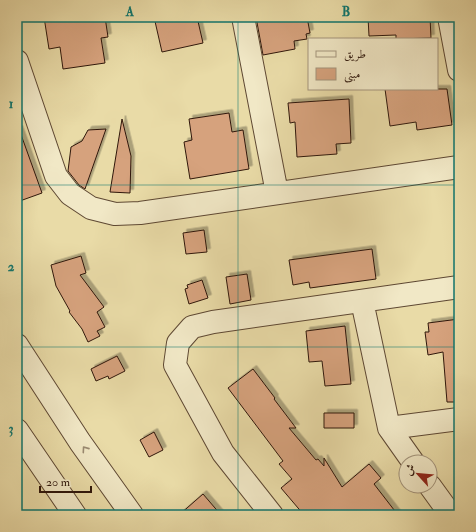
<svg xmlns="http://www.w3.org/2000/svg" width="476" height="532" font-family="'IM FELL Double Pica',Amiri,serif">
  <defs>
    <filter id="shadow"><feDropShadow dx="3.5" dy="-3.5" stdDeviation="0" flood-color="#0004"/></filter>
  </defs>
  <rect width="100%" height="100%" fill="#e9dba7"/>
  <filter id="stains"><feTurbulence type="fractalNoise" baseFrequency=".005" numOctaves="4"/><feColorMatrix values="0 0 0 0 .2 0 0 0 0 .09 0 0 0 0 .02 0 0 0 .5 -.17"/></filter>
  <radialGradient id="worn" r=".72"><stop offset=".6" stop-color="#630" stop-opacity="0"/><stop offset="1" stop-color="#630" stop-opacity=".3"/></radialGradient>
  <path fill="#d6a27d" stroke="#2f170c" filter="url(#shadow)" d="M 44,17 L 61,17 L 62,19 L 76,17 L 105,17 L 108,37 L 101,38 L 105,63 L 63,69 L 60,47 L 49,49 Z
    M 154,17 L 197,17 L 203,43 L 162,52 Z
    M 256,17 L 307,17 L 310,33 L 306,34 L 307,39 L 294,41 L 295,49 L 263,55 Z
    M 368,17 L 430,17 L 431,38 L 396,39 L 396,35 L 369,36 Z
    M 385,89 L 447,89 L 452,125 L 417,130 L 416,122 L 390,126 Z
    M 349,99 L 351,143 L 336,144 L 337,154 L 297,157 L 295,122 L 290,123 L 288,103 Z
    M 229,113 L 232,132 L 243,130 L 249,169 L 190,179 L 184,142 L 192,140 L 189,119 Z
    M 122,119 L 131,156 L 130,193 L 110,192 Z
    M 19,129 L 42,193 L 17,202 L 17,130 Z
    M 106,129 L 85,189 L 79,185 L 68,171 L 71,147 L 82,141 L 88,130 Z
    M 204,230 L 207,252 L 186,254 L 183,233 Z
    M 372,249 L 376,279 L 310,288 L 309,282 L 293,285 L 289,260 Z
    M 81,256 L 86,273 L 80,275 L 104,307 L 97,312 L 105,327 L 97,331 L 100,336 L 88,342 L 82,329 L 69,312 L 70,311 L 56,286 L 51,265 Z
    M 247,274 L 251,300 L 230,304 L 226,277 Z
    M 202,280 L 208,298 L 189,304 L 185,289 L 188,288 L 187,285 Z
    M 459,319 L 459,402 L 447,402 L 443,352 L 428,355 L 425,332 L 429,332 L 428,323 Z
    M 345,326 L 351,384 L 325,386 L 322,361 L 309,362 L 306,331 Z
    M 117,356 L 125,371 L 109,379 L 108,376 L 96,381 L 91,369 Z
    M 253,369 L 275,398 L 274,399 L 296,428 L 289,428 L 316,460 L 318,459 L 324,466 L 324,458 L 342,487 L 369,464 L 381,478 L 374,484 L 398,515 L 304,515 L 281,488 L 292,479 L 279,464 L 283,461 L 228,388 Z
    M 324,413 L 354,413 L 354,428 L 324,428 Z
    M 154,432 L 163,450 L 149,457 L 140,440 Z
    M 203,494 L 221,515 L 179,515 Z"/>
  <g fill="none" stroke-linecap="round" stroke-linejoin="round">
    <g stroke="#5e4833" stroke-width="24">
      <path id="minor" d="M 243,17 L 277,193
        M 449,17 L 459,70
        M 17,61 L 56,176 L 70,194 L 91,208 L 115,214 L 140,213 L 459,167
        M 362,301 L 389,428 L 413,462
        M 17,345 L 80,442 L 132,515
        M 389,428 L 459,419
        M 17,430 L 75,515
        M 430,486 L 451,515
        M 272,515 L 223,453 L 175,365 L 178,343 L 192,327 L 213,322 L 459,287"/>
    </g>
    <use href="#minor" stroke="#f1e8c6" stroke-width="22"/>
  </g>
  <defs><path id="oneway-chevron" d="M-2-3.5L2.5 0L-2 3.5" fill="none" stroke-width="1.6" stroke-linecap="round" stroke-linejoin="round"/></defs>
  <use stroke="#9a8a72" href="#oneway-chevron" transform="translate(85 449) rotate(-125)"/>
  <path fill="none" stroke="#0f766e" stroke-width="1" stroke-opacity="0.55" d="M 238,17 L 238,515M 17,185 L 459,185M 17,347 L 459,347"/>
  <rect width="476" height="532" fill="none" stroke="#e9dba7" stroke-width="44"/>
  <rect x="308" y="38" width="130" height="52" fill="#f1e8c6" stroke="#a3947c"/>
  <rect x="316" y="51" width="20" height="6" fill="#f1e8c6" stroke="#a3947c"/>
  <text x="344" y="58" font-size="12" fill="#2f170c">طريق</text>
  <rect x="316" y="68" width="20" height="12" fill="#d6a27d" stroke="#a3947c"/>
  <text x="344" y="78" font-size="12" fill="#2f170c">مبنى</text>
  <g transform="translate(418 474) rotate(297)"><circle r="19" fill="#f1e8c6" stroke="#a3947c"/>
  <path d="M0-3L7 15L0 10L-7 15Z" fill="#8f2418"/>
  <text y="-6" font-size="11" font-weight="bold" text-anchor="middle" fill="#2f170c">ش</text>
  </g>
  <path d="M40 486v6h51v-6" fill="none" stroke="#2f170c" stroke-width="2"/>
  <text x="46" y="486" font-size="12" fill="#2f170c" stroke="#f1e8c6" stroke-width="3" paint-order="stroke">20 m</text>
  <rect x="22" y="22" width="432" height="488" fill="none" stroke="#0f766e" stroke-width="1.5"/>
  <g font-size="13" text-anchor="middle" font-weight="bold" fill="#0f766e">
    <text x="130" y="16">A</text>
    <text x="346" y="16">B</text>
    <text x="11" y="108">1</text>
    <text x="11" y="271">2</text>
    <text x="11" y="433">3</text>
  </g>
  <rect width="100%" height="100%" filter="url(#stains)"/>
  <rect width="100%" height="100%" fill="url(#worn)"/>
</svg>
